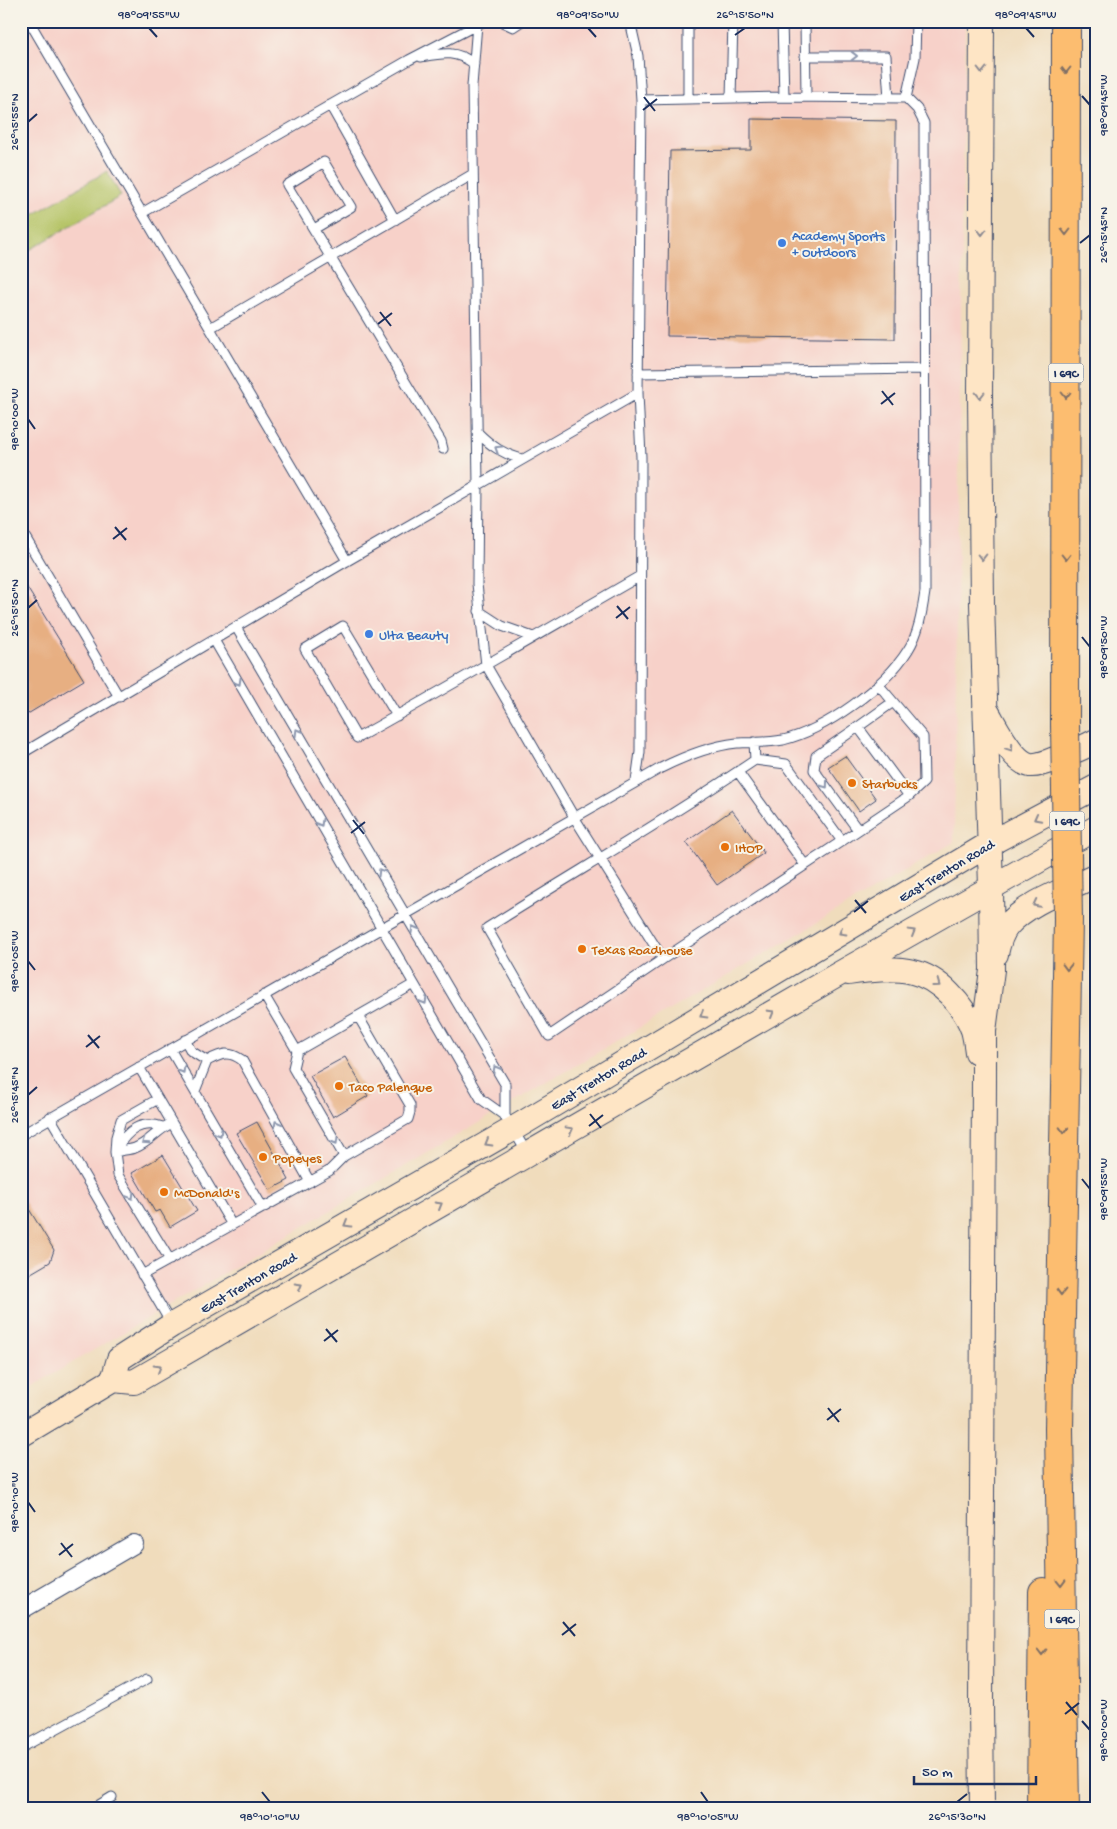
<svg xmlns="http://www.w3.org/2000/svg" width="1117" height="1829" font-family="'Gochi Hand',sans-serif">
  <rect width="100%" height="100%" fill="#f7f3e8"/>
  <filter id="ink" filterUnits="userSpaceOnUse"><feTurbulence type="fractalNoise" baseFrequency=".02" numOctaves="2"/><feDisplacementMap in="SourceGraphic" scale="10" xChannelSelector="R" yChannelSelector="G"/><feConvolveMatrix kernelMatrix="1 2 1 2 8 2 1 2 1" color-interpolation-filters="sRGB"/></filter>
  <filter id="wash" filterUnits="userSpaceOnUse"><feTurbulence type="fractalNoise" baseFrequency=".0096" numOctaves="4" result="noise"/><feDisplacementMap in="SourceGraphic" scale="20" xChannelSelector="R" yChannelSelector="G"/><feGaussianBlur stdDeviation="1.12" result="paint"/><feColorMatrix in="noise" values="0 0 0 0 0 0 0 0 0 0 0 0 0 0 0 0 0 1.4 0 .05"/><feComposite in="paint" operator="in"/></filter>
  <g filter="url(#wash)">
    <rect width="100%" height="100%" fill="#f0dcbc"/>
    <path fill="#f7d1c9" d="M 21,21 L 965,21 L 954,842 L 21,1393 Z"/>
    <path fill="#b6c467" stroke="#687a62" d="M 107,171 L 121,196 L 21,255 L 21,222 Z"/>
    <g id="blocks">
      <path fill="#e7af82" d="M 751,119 L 896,121 L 895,339 L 667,336 L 670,151 L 751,150 Z
        M 21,578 L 84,680 L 21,718 Z
        M 845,756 L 876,799 L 859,811 L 828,767 Z
        M 732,810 L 764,853 L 717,885 L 686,842 Z
        M 345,1057 L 368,1096 L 333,1117 L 310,1076 Z
        M 257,1122 L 289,1180 L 270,1190 L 236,1133 Z
        M 163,1155 L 197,1211 L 170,1227 L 160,1210 L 155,1212 L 132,1173 Z
        M 21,1196 L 54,1250 L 50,1262 L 21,1279 Z"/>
    </g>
  </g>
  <g filter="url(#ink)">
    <use href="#blocks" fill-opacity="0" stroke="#3b496c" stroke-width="1"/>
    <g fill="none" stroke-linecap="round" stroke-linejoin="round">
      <g stroke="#3b496c" stroke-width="11">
        <path id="lane" d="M 29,21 L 347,561
          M 500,21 L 513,27 L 522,21
          M 630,21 L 638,56 L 641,100 L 638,393 L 641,457 L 640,752 L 636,781
          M 688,21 L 688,99
          M 782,21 L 784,97
          M 805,21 L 806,97
          M 477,24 L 472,86 L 478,485 L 477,584 L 486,665 L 574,817 L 663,959 L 549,1036 L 487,928 C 576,872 668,819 755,760 L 754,742
          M 805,56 L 886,56 L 889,98
          M 421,57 C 443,53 456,50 474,64
          M 731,98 L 733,21
          M 906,98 L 915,58 L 916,21
          M 330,105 L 395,220
          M 142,213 L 409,60 L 484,21
          M 314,229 L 351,207 L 324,162 L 287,185 L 441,441 L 443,449
          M 210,328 L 473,174
          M 638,373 L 923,369
          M 477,432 C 491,446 503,454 522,459
          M 21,530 L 119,697
          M 479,611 L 502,626 L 533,637
          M 236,627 L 505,1084 L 505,1116
          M 214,640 L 481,1099 L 505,1116 L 527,1153
          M 893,702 L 858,727 L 909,796
          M 397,716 L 343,626 L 305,649 L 357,738 C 452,685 546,630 640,576
          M 858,727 L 816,756 L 814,770 L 858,830
          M 21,754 L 347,561 L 638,393
          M 738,772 L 805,865
          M 842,841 L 909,796 L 924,782 L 923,737 L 878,684
          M 663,959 L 842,841 L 786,764 L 755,760
          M 264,995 L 297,1051 L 414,984
          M 185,1040 L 191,1051 L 207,1061
          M 170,1049 L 263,1208
          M 297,1051 L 293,1068 L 344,1156
          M 139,1067 L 232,1225 L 329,1171 L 344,1156 L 408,1119 L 410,1112 L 410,1105 L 358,1016
          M 195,1091 L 207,1061 C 221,1054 228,1050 242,1060 L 310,1182
          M 158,1099 L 121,1120 L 116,1137 L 115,1152 L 118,1175 L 170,1260
          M 50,1117 L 172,1325
          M 21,1135 L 661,768 C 685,756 710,746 737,743 C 752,742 768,743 783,740 C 825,730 885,687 908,650 C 919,633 922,612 925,592 L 924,123 L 917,109 L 906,98 L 784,97 L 641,100
          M 116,1149 C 128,1130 140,1120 163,1127
          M 115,1152 C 121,1150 129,1150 135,1148 C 149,1143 158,1129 172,1123
          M 142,1275 L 232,1225
          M 21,1748 L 147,1679
          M 94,1808 L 112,1797"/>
      </g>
      <g stroke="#3b496c" stroke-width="20">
        <path id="street" d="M 21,1610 L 134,1544"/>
      </g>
      <g stroke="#3b496c" stroke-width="26">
        <path id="secondary" d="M 985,708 C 995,724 1011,761 1030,765 C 1038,766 1050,761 1057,758 C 1070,753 1083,748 1096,741
          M 996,954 C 998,944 1001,933 1008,925 C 1028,902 1068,889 1096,875
          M 848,973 C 869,970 892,967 913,972 C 939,978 964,1005 973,1030 C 975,1037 976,1045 977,1052
          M 113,1380 L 119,1359 L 172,1325 L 513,1129 L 989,844 L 1096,787
          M 21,1435 L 113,1380 L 134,1382 L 839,974 L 1096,828
          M 982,1808 L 981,1704 L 984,1080 L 984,1031 L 992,970 L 991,887 L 982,604 L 980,395 L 982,21"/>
      </g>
      <g stroke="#3b496c" stroke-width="30">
        <path id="highway" d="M 1065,724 L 1066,21
          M 1041,1808 L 1043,1592
          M 1065,1808 L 1059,1429 L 1068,919"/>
      </g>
      <use href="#lane" stroke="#fff" stroke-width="9"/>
      <use href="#street" stroke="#fff" stroke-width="18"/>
      <use href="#secondary" stroke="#fee5c5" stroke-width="24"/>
      <use href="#highway" stroke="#fcbd6f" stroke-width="28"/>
      <g stroke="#3b496c" stroke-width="30" stroke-linecap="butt">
        <path id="highway-bridge" d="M 1065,724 L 1068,919"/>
      </g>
      <use href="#highway-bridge" stroke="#fcbd6f" stroke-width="28"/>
    </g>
    <defs><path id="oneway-chevron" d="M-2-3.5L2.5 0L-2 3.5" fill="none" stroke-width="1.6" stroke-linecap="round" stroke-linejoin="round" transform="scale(1.25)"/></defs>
    <g stroke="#8d97ae">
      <use href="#oneway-chevron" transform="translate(854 56)"/>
      <use href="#oneway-chevron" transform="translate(498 449) rotate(-148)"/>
      <use href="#oneway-chevron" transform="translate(238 682) rotate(60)"/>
      <use href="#oneway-chevron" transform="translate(298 732) rotate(-121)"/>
      <use href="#oneway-chevron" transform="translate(825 785) rotate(54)"/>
      <use href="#oneway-chevron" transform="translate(320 823) rotate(60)"/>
      <use href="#oneway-chevron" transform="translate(381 872) rotate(-121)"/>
      <use href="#oneway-chevron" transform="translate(414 929) rotate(-120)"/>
      <use href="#oneway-chevron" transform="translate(424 1001) rotate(60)"/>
      <use href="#oneway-chevron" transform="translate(496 1069) rotate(-120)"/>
      <use href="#oneway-chevron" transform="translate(182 1070) rotate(60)"/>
      <use href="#oneway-chevron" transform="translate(277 1124) rotate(-119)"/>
      <use href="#oneway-chevron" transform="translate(219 1133) rotate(60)"/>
      <use href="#oneway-chevron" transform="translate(145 1141) rotate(147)"/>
      <use href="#oneway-chevron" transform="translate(335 1141) rotate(60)"/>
      <use href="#oneway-chevron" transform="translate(131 1196) rotate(59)"/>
    </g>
    <g stroke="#8c8a92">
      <use href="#oneway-chevron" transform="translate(982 70) rotate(90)"/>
      <use href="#oneway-chevron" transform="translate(982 232) rotate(90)"/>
      <use href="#oneway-chevron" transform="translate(980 395) rotate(90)"/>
      <use href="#oneway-chevron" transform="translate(982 557) rotate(90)"/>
      <use href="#oneway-chevron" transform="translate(1010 748) rotate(56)"/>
      <use href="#oneway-chevron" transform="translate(1037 818) rotate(152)"/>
      <use href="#oneway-chevron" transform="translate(1036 904) rotate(153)"/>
      <use href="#oneway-chevron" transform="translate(842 932) rotate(149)"/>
      <use href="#oneway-chevron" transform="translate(912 932) rotate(-30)"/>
      <use href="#oneway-chevron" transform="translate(937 984) rotate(36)"/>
      <use href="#oneway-chevron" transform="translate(771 1013) rotate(-30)"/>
      <use href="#oneway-chevron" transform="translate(703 1015) rotate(149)"/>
      <use href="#oneway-chevron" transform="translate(570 1130) rotate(-29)"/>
      <use href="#oneway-chevron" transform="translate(488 1143) rotate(150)"/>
      <use href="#oneway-chevron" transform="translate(439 1205) rotate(-30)"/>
      <use href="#oneway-chevron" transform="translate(347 1224) rotate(150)"/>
      <use href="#oneway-chevron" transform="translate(299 1286) rotate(-30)"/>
      <use href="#oneway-chevron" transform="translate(158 1368) rotate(-30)"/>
    </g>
    <g stroke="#806f66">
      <use href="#oneway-chevron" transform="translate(1066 70) rotate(90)"/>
      <use href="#oneway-chevron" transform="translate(1066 232) rotate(90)"/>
      <use href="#oneway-chevron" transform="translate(1066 395) rotate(90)"/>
      <use href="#oneway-chevron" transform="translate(1066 557) rotate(90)"/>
      <use href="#oneway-chevron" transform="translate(1067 967) rotate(91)"/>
      <use href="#oneway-chevron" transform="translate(1064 1130) rotate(91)"/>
      <use href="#oneway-chevron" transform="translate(1061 1292) rotate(91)"/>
      <use href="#oneway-chevron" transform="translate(1061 1583) rotate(89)"/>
      <use href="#oneway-chevron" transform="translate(1042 1652) rotate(90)"/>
    </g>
  </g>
  <path fill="none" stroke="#1b2f5e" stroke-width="2" d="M 149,28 L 157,37M 588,28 L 596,37M 1026,28 L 1034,37M 735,35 L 745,28M 1082,96 L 1090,105M 644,97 L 655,111M 643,110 L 657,99M 28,122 L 37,114M 1080,243 L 1090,235M 380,312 L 391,326M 378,324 L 392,313M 882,391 L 893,405M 881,404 L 895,393M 28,419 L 35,429M 115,527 L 126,540M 113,539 L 127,528M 617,606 L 628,619M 28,608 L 37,600M 616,618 L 630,607M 1082,637 L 1090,647M 353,820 L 364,834M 351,833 L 365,822M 855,900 L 866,913M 854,912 L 868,901M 28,961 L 35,970M 88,1035 L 99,1048M 86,1047 L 100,1036M 28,1095 L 37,1087M 590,1114 L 601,1128M 589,1126 L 603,1115M 1082,1179 L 1090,1189M 326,1329 L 337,1342M 324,1341 L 338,1330M 828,1408 L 839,1422M 827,1420 L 841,1409M 28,1502 L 35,1512M 61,1543 L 72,1557M 59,1555 L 73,1544M 563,1622 L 575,1636M 562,1635 L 576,1624M 1066,1702 L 1077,1715M 1065,1714 L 1079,1703M 1082,1721 L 1090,1730M 262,1792 L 270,1802M 701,1792 L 708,1802M 957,1802 L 967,1794"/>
  <g fill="#3f7fe0" stroke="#f7f3e8" stroke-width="2">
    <circle cx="782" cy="243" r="5"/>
    <circle cx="369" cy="634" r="5"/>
  </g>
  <g fill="#e8710a" stroke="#f7f3e8" stroke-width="2">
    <circle cx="852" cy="783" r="5"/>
    <circle cx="725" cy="847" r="5"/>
    <circle cx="582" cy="949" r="5"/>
    <circle cx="339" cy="1086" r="5"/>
    <circle cx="263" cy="1157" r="5"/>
    <circle cx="164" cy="1192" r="5"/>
  </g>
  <g text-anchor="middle" stroke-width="4" stroke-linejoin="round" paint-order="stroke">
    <g fill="#f7f3e8" stroke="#5d6a87" stroke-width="1">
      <rect x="1048.5" y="363.5" width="35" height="19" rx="4"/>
      <rect x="1049.5" y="811.5" width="35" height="19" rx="4"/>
      <rect x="1044.5" y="1609.5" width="35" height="19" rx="4"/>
    </g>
    <g font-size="12" font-weight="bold" fill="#1b2f5e">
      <text x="1066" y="377">I 69C</text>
      <text x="1067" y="825">I 69C</text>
      <text x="1062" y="1623">I 69C</text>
    </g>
    <g font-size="14" fill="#366cbe" stroke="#f7f3e8" text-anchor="start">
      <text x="792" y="240">Academy Sports<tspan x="792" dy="16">+ Outdoors</tspan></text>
      <text x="379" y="639">Ulta Beauty</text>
    </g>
    <g font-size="14" fill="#c56008" stroke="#f7f3e8" text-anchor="start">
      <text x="862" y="788">Starbucks</text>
      <text x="735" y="852">IHOP</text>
      <text x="592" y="954">Texas Roadhouse</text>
      <text x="349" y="1091">Taco Palenque</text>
      <text x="273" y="1162">Popeyes</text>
      <text x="174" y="1197">McDonald's</text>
    </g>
    <g font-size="14" fill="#1b2f5e" stroke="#f7f3e8">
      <text transform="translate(946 870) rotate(-31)" y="5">East Trenton Road</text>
      <text transform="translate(598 1078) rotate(-31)" y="5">East Trenton Road</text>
      <text transform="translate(248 1282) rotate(-30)" y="5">East Trenton Road</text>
    </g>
  </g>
  <rect width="1117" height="1829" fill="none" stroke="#f7f3e8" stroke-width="55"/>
  <path d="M914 1776v8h122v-8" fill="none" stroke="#1b2f5e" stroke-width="2.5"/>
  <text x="922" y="1776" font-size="15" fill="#1b2f5e" stroke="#f7f3e8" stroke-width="4" paint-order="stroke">50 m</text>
  <rect x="28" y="28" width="1062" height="1774" fill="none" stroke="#1b2f5e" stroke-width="2"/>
  <g font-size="12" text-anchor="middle" fill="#1b2f5e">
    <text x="149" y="18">98°09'55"W</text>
    <text x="588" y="18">98°09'50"W</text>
    <text x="745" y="18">26°15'50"N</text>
    <text x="1026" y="18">98°09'45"W</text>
    <text transform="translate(1103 105) rotate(-90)" y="4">98°09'45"W</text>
    <text transform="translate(14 122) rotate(-90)" y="4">26°15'55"N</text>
    <text transform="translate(1103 235) rotate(-90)" y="4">26°15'45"N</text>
    <text transform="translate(14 419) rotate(-90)" y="4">98°10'00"W</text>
    <text transform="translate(14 608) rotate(-90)" y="4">26°15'50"N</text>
    <text transform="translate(1103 647) rotate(-90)" y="4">98°09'50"W</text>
    <text transform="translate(14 961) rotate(-90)" y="4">98°10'05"W</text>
    <text transform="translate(14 1095) rotate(-90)" y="4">26°15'45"N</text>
    <text transform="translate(1103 1189) rotate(-90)" y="4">98°09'55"W</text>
    <text transform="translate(14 1502) rotate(-90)" y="4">98°10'10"W</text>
    <text transform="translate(1103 1730) rotate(-90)" y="4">98°10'00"W</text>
    <text x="270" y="1820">98°10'10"W</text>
    <text x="708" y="1820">98°10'05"W</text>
    <text x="957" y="1820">26°15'30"N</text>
  </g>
</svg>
